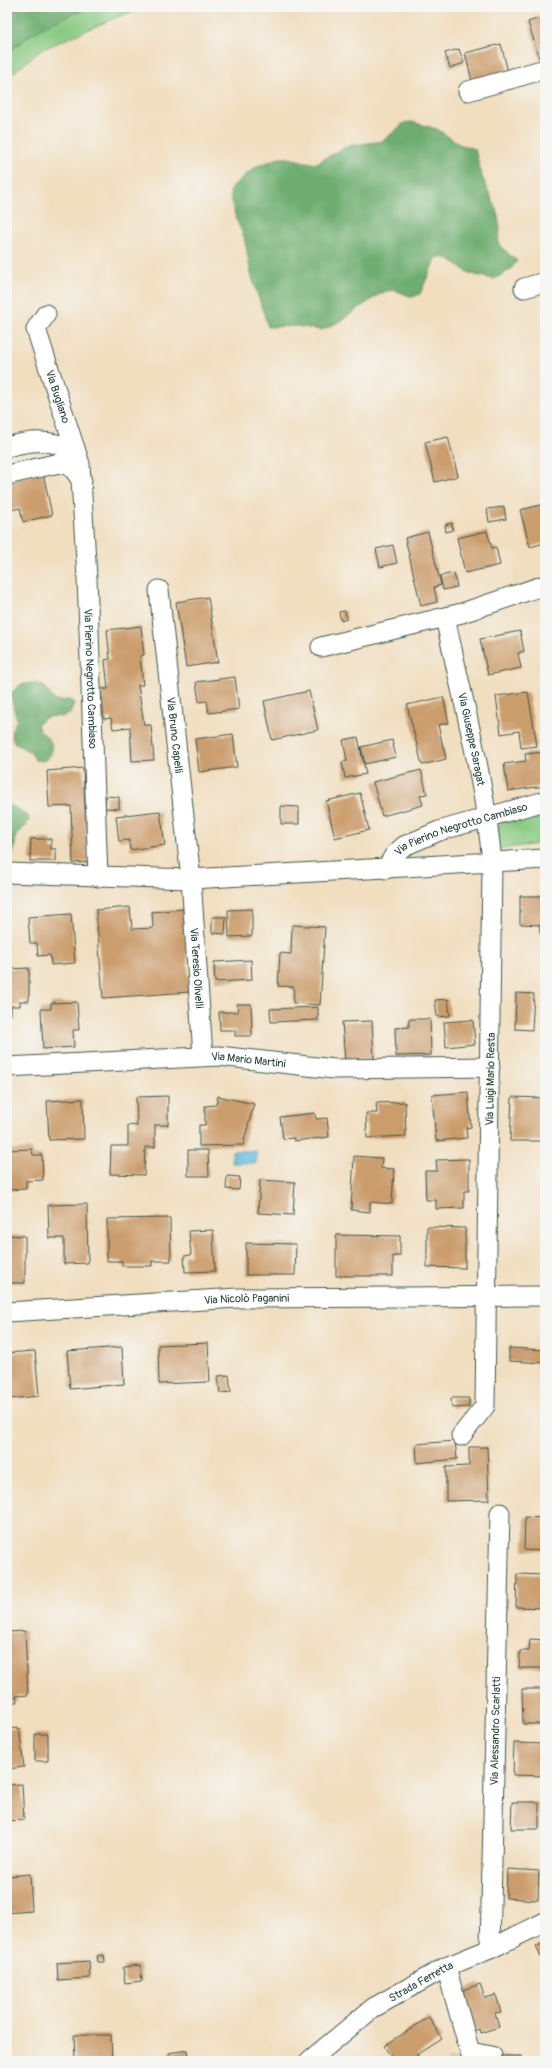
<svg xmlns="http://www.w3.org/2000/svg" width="552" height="2068" font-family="Pangolin,sans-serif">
  <rect width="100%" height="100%" fill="#f6f6f2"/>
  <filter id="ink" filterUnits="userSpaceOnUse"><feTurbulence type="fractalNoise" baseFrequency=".025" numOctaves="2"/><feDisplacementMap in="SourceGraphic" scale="8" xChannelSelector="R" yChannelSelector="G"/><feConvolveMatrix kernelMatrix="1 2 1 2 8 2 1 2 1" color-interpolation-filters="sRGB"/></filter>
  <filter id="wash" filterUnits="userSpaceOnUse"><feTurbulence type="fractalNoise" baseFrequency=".012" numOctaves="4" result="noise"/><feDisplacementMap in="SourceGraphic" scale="16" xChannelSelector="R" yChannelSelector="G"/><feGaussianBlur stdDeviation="0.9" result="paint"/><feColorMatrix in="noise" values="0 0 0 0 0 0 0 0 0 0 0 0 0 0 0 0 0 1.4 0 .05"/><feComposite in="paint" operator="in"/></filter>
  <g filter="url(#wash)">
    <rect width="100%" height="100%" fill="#f1debf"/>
    <path fill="#88c981" stroke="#54835a" d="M 7,7 L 153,7 L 122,15 L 41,50 L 7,78 Z
      M 545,810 L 545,843 L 500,849 L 496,845 L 495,828 L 502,823 Z"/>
    <path fill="#6ead6f" stroke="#467552" d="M 18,7 L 92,7 C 65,16 25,33 7,55 L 7,17 Z
      M 412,122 L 437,129 L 459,144 L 475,149 L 482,177 L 497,211 L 500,230 L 498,240 L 503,249 L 517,261 L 510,270 L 494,279 C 486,277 477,276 470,273 C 455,266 455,257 436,257 L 420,294 L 412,297 L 395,290 L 386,291 L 378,295 L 340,321 L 322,330 L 296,326 L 268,327 L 251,274 L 244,236 L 236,219 L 230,193 L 234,185 L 255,167 L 279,158 L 288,158 L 315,164 L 347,146 L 383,141 L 404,123 Z
      M 31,683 L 43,685 L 55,701 L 69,700 L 74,703 L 70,714 C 57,721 49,710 37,725 C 41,736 58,740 50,755 C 48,759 47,760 43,761 L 35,760 L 32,754 L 14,742 L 11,732 L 17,719 L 10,694 L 20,685 Z
      M 7,801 C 13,809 25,810 29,819 L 26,826 L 16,836 L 14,852 L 8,855 Z"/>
    <path fill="#62c1e0" stroke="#407f8a" d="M 232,1151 L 256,1151 L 256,1163 L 232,1163 Z"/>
    <g id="blocks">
      <path fill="#cb9c6c" d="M 545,16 L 545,59 L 540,60 L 528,22 Z
        M 501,44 L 508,72 L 472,81 L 465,53 Z
        M 459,49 L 464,63 L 450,68 L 445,53 Z
        M 448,437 L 458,476 L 435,482 L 425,442 Z
        M 43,473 L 52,515 L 23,522 L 20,508 L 7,511 L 7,481 Z
        M 545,504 L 545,543 L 530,547 L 520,510 Z
        M 504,507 L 506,519 L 489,522 L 487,509 Z
        M 452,523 L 453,530 L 446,532 L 445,525 Z
        M 487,531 L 492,548 L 496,547 L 500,565 L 465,573 L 457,538 Z
        M 428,532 L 441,585 L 434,587 L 437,602 L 421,606 L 405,538 Z
        M 393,545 L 397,563 L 380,567 L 376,549 Z
        M 454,573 L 457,587 L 443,590 L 440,576 Z
        M 208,597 L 218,662 L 186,667 L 176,602 Z
        M 345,611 L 347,619 L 341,621 L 339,612 Z
        M 141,626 L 144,655 L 140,656 L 143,685 L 138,685 L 144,725 L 151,725 L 154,760 L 132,761 L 130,727 L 113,729 L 111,718 L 104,719 L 101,689 L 108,689 L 105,660 L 110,659 L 107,630 Z
        M 520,631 L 524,651 L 518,653 L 521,668 L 488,675 L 480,639 Z
        M 235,677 L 239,709 L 209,713 L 207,701 L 199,702 L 196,682 Z
        M 309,691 L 318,730 L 272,740 L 264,701 Z
        M 528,692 L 537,746 L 521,748 L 519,731 L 501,734 L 496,696 Z
        M 443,697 L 449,723 L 438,725 L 446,759 L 422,765 L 407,705 Z
        M 233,734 L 237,767 L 199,772 L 195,739 Z
        M 358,737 L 366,774 L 345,778 L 342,762 L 347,761 L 343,740 Z
        M 392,740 L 396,757 L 365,764 L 361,747 Z
        M 544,752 L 545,786 L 508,791 L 504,764 L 526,761 L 525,754 Z
        M 83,768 L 88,862 L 73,863 L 71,806 L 49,807 L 47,771 Z
        M 421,770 L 427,794 L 420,795 L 423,805 L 382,816 L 373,782 Z
        M 360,793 L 369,830 L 335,838 L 326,801 Z
        M 106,796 L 119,797 L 119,809 L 105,808 Z
        M 281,806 L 299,807 L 299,824 L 281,824 Z
        M 160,811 L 165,845 L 130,850 L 129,840 L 119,841 L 116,816 Z
        M 31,839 L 51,839 L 51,849 L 56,849 L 56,861 L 30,861 Z
        M 520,896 L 545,896 L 545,933 L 540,933 L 540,925 L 520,924 Z
        M 130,907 L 132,929 L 153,928 L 152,912 L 183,909 L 190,992 L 103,998 L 96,910 Z
        M 252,909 L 252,936 L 229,937 L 228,910 Z
        M 71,914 L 75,963 L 51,965 L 50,955 L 38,956 L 37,943 L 30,943 L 28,917 Z
        M 212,917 L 226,917 L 225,934 L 212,933 Z
        M 292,925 L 325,927 L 320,1005 L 293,1003 L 294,987 L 278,986 L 280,953 L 291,954 Z
        M 251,960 L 252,980 L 215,982 L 214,962 Z
        M 29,968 L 29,1001 L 20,1001 L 20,1006 L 11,1006 L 11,1015 L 7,1015 L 7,969 Z
        M 516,993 L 534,994 L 532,1030 L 515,1029 Z
        M 448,999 L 450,1016 L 437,1017 L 435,1000 Z
        M 77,1002 L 79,1030 L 73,1030 L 74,1047 L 43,1049 L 41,1009 L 51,1009 L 51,1003 Z
        M 237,1004 L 251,1004 L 252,1036 L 235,1036 L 235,1030 L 220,1030 L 219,1012 L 238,1012 Z
        M 318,1007 L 318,1020 L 271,1022 L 270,1009 Z
        M 409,1019 L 430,1019 L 431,1055 L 396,1056 L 395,1028 L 409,1027 Z
        M 473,1020 L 475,1044 L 446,1047 L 444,1022 Z
        M 372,1021 L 374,1059 L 345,1061 L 342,1022 Z
        M 468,1092 L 471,1127 L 466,1128 L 467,1138 L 436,1141 L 432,1095 Z
        M 168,1096 L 168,1125 L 155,1125 L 155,1147 L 145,1147 L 144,1175 L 110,1174 L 111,1146 L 128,1146 L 128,1125 L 137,1126 L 136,1097 Z
        M 218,1096 L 254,1104 L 243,1145 L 199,1146 L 199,1125 L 205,1125 L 205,1106 L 216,1105 Z
        M 512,1097 L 542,1098 L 541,1141 L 510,1141 Z
        M 83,1099 L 84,1139 L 49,1140 L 47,1101 Z
        M 405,1102 L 406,1136 L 367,1138 L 366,1113 L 377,1113 L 376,1103 Z
        M 315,1113 L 316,1119 L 327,1118 L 329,1137 L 294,1141 L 294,1138 L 283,1139 L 280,1117 Z
        M 32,1149 L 33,1155 L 42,1155 L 43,1180 L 26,1181 L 26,1189 L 7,1190 L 7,1150 Z
        M 188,1150 L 208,1150 L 209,1176 L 188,1176 Z
        M 354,1156 L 382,1158 L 381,1168 L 394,1169 L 392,1204 L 370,1202 L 370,1212 L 351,1210 Z
        M 469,1159 L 469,1191 L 464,1191 L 464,1208 L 436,1209 L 436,1200 L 426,1200 L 425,1171 L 437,1171 L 436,1160 Z
        M 227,1176 L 240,1177 L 239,1190 L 226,1189 Z
        M 260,1180 L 295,1182 L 293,1215 L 258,1213 Z
        M 87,1204 L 88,1263 L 64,1264 L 64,1238 L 49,1238 L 48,1205 Z
        M 170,1218 L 171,1261 L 152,1261 L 152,1266 L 122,1266 L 122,1261 L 107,1261 L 107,1219 Z
        M 427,1227 L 465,1228 L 465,1268 L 427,1267 Z
        M 213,1230 L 215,1271 L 185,1272 L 184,1256 L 191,1255 L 189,1231 Z
        M 7,1235 L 25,1236 L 25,1283 L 7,1283 Z
        M 336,1235 L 400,1236 L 400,1256 L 393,1256 L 393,1276 L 336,1276 Z
        M 246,1243 L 296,1244 L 295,1275 L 246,1275 Z
        M 208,1343 L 210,1382 L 159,1384 L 158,1345 Z
        M 122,1347 L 124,1384 L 70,1389 L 67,1351 Z
        M 509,1348 L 545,1350 L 545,1363 L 509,1361 Z
        M 35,1351 L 39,1396 L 10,1399 L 7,1377 L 7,1353 Z
        M 229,1375 L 231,1392 L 220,1393 L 218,1376 Z
        M 451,1398 L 469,1398 L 469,1407 L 452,1408 Z
        M 455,1441 L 457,1459 L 417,1463 L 416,1444 Z
        M 469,1447 L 487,1447 L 489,1500 L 446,1501 L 446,1467 L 469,1466 Z
        M 525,1517 L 545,1518 L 545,1551 L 524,1550 Z
        M 517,1574 L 545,1575 L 545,1608 L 516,1607 Z
        M 25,1631 L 28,1695 L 16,1696 L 17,1702 L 7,1702 L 7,1632 Z
        M 530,1639 L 545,1640 L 545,1668 L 519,1668 L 520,1651 L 529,1651 Z
        M 522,1689 L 545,1689 L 545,1724 L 523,1724 Z
        M 19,1728 L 24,1767 L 7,1769 L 7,1729 Z
        M 35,1734 L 48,1734 L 48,1761 L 35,1761 Z
        M 514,1743 L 545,1744 L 545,1776 L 513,1775 Z
        M 22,1784 L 24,1820 L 7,1821 L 7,1785 Z
        M 512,1802 L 539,1802 L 539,1829 L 511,1829 Z
        M 507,1869 L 539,1871 L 538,1900 L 506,1898 Z
        M 30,1874 L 32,1911 L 7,1913 L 7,1876 Z
        M 545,1942 L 545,1965 L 536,1947 Z
        M 104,1955 L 105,1962 L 98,1962 L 97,1956 Z
        M 89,1961 L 90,1978 L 58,1980 L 57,1963 Z
        M 140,1965 L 142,1981 L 125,1983 L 123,1967 Z
        M 480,1984 L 485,1998 L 496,1995 L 501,2012 L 495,2013 L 499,2027 L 480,2033 L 479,2029 L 471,2032 L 458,1992 Z
        M 429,2017 L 442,2039 L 417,2055 L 421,2061 L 394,2061 L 384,2046 Z
        M 74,2035 L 111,2035 L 112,2061 L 75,2061 Z
        M 188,2050 L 190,2061 L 170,2061 L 169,2053 Z
        M 501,2056 L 521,2056 L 521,2061 L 501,2061 Z
        M 459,2059 L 460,2061 L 446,2061 L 446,2060 Z"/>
    </g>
  </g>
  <g filter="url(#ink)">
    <use href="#blocks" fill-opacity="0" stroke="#3e5549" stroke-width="1"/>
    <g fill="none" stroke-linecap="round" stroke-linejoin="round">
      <g stroke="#3e5549" stroke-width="21">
        <g id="minor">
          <path d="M 468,91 L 545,69"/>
          <path d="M 524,288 L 545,282"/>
          <path id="s1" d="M 46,314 L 36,329 L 80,464 L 87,577 L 98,877"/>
          <path d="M 7,447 C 37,439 46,441 75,448"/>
          <path d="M 7,475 L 59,463 L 71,466 L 82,481"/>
          <path id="s2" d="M 159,590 L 191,879 L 203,1056"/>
          <path id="s3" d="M 445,617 C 462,698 485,780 492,863 L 485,1406 L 461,1436"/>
          <path d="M 321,647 L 462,613 L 545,585"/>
          <path id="s4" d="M 386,869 L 395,854 L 404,846 L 439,831 L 545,801"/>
          <path d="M 7,873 L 191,879 L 545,859"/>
          <path id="s5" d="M 7,1067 L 219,1056 L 334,1069 L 490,1067"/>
          <path id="s6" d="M 7,1312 L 238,1298 L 545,1296"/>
          <path id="s7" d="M 490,1949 L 500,1513"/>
          <path d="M 446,1967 L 470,2052 L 492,2056"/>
          <path id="s8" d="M 309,2061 L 373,2008 L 446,1967 L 490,1949 L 545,1922"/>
        </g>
      </g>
      <use href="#minor" stroke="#fff" stroke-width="19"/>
    </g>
  </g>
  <g text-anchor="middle" stroke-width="3" stroke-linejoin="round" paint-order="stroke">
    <g font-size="11" fill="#1f3d34" stroke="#f6f6f2">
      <text dy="4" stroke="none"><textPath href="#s1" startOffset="89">Via Bugliano</textPath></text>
      <text dy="4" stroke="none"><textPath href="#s1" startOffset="375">Via Pierino Negrotto Cambiaso</textPath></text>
      <text dy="4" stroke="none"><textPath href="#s2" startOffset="146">Via Bruno Capelli</textPath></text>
      <text dy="4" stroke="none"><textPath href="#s3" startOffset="125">Via Giuseppe Saragat</textPath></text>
      <text dy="4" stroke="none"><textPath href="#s4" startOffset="89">Via Pierino Negrotto Cambiaso</textPath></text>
      <text dy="4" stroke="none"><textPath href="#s2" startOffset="380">Via Teresio Olivelli</textPath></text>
      <text dy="4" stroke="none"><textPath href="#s5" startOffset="242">Via Mario Martini</textPath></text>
      <text transform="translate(490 1079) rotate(-89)" y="4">Via Luigi Mario Resta</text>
      <text dy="4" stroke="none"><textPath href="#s6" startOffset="240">Via Nicolò Paganini</textPath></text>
      <text dy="4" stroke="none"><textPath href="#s7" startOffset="218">Via Alessandro Scarlatti</textPath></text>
      <text dy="4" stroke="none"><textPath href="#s8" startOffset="138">Strada Ferretta</textPath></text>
    </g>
  </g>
  <rect width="552" height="2068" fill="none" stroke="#f6f6f2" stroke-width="24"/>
</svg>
